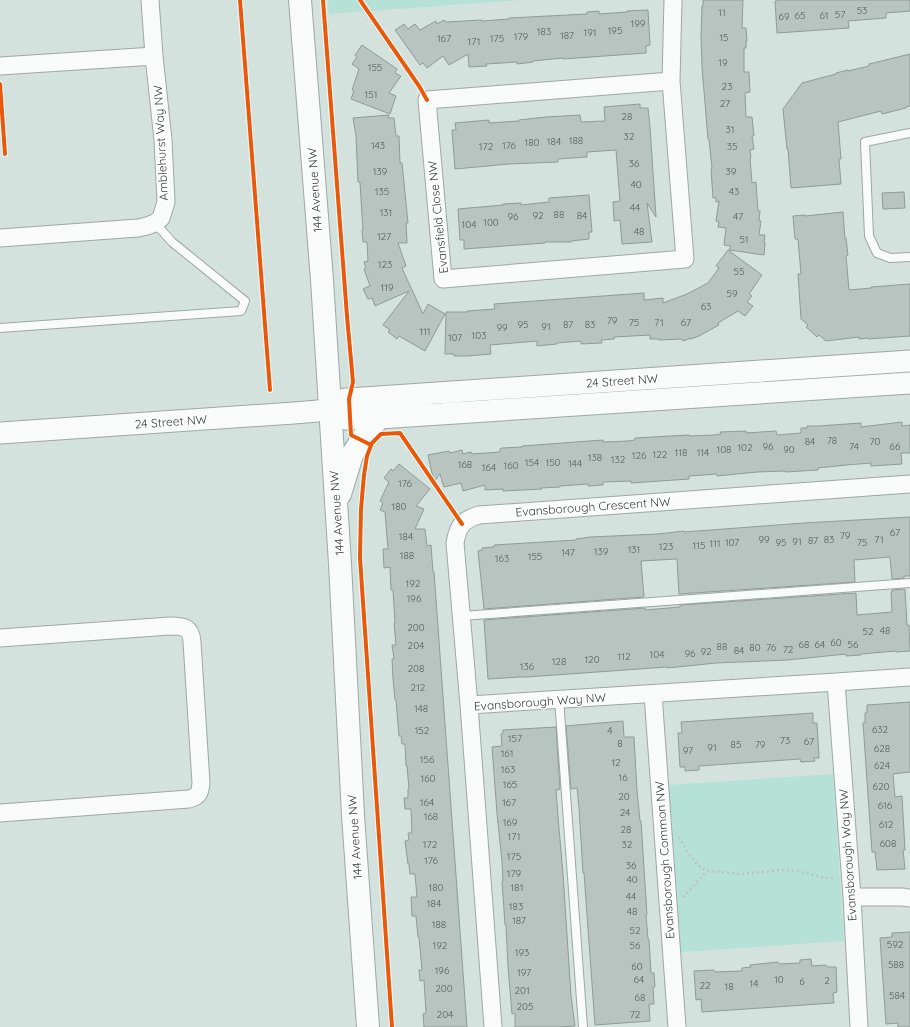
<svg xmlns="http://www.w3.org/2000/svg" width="910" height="1027" font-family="Quicksand,sans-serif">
  <rect width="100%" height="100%" fill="#d3e2dd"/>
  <path fill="#b5e1d6" d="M 328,0 L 521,0 L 329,14 Z
    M 833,774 L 844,941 L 681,952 L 669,785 Z"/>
  <path fill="#b8c4c0" stroke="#8f9b97" d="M 703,0 L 743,0 L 742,28 L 746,28 L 747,41 L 746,41 L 746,48 L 744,48 L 744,72 L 749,72 L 750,92 L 745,93 L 746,117 L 752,117 L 754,136 L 752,136 L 754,149 L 750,150 L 751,158 L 750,158 L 752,183 L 756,182 L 758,211 L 760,211 L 759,221 L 761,221 L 759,235 L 765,235 L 764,243 L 765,243 L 764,255 L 729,250 L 731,246 L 724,245 L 726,228 L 718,227 L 719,222 L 716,221 L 719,201 L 716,202 L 716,198 L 713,198 L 711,169 L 712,169 L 709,139 L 708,139 L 702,67 L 701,37 L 702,6 L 703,6 Z
    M 777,0 L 910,0 L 910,11 L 886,13 L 886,18 L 848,21 L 849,28 L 777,33 L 775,1 L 777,1 Z
    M 648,10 L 650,45 L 646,46 L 646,53 L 563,59 L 563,58 L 533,61 L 533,62 L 517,64 L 517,62 L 486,64 L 487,66 L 469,67 L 468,54 L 449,65 L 443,56 L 427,68 L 423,63 L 420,65 L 395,30 L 404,24 L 408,29 L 415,24 L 420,30 L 436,21 L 437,24 L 444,20 L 446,22 L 482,20 L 482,21 L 509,19 L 509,18 L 587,14 L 587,12 L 599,11 L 599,14 L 627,12 L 627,11 Z
    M 362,45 L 397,69 L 395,73 L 401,76 L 389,93 L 396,96 L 390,114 L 351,99 L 354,91 L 352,90 L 359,69 L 352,64 L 357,57 L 355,55 Z
    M 910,54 L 910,106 L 906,107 L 906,108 L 882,114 L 881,111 L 838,122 L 841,159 L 839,159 L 841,184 L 791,188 L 788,149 L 787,149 L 783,109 L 802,83 L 836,74 L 836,73 L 848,70 L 848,71 L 869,66 L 869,64 Z
    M 640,104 L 640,108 L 648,108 L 650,127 L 656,217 L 647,203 L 652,242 L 622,244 L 620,220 L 614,221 L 613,202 L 620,201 L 616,150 L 587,152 L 587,157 L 558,159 L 558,162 L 509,164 L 455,169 L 452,130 L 456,130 L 455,123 L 489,120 L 489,123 L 519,121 L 519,120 L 546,117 L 580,115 L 581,122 L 605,121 L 604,107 Z
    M 389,115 L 388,118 L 394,118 L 396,136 L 399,136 L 400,163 L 402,163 L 408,223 L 406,223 L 407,243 L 398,243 L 406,266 L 402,268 L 423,314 L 428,304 L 445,314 L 425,351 L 399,336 L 397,339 L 388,332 L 390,330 L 383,325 L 409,291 L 375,306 L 372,298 L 368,299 L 363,289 L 370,286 L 364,269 L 366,268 L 364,262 L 368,261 L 367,242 L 363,242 L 362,230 L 363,230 L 362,216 L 360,182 L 358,182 L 356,136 L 353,118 Z
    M 904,192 L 905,208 L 883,209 L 882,193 Z
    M 589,195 L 592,232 L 589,232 L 589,239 L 571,241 L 571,242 L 545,242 L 545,243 L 464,249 L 464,240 L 460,240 L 458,209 L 503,205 L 503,204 L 521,203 L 521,205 L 549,202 L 549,198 Z
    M 843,212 L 845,239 L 846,238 L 848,255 L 846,256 L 849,290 L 871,288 L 871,287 L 910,284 L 910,336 L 868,339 L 868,338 L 859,339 L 859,337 L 826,341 L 819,335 L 817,337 L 806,327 L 808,325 L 801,319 L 798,274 L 801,274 L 798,239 L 795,239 L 793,216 L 805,215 L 805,216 Z
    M 728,250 L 762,275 L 749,294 L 752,296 L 747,302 L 753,306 L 745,316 L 738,311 L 718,323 L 719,325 L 699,336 L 691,339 L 691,338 L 683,341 L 682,339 L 659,340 L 658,339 L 650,339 L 650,335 L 614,337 L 614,339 L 601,340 L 602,343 L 581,344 L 581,341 L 557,343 L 557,344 L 537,346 L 537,341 L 490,345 L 491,354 L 467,356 L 454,356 L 454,354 L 445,354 L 446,312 L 467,312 L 467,311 L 495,309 L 494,304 L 644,293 L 644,300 L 663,298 L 663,303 L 687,294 L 708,283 L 719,268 L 716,266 Z
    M 902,422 L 902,426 L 910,425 L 910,453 L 901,453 L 902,464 L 871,466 L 871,463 L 846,465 L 818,468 L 818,470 L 785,472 L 785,471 L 757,472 L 717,476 L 717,474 L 689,476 L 689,479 L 631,483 L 631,481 L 603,482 L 603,485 L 588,486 L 588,484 L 560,486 L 560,487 L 541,488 L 542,489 L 503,491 L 503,489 L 485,490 L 485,485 L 463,491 L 461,483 L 444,487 L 440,474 L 434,482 L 428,455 L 449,451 L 450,453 L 462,450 L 463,454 L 471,452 L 472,454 L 500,452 L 500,449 L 502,448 L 522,447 L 522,446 L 603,440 L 603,442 L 628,441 L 635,440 L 635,438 L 689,435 L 689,436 L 714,435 L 721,434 L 720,432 L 746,431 L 746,433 L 776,431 L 777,435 L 801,433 L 801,428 L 807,428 L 807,426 L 818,426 L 861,423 L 861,427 Z
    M 399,464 L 430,489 L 416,506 L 424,509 L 415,529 L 425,529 L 427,546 L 431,545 L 433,572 L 434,572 L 467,1027 L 424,1027 L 423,1014 L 426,1013 L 424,980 L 420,981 L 419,970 L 422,970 L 419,937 L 418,937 L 416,916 L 412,916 L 411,897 L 417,897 L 415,874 L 410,874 L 409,864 L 408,864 L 405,841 L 409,840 L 408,833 L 412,833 L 411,809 L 405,809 L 404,798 L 408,798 L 408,789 L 409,789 L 407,766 L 406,766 L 405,744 L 402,744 L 401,736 L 399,736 L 396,700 L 395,700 L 393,679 L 392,659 L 394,659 L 392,645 L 396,645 L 394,623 L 395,623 L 393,590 L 391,590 L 390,567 L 384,568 L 383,549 L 388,549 L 385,512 L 380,510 L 383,503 L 380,501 L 389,482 L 384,478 L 391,469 L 393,471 Z
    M 910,517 L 910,576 L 904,576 L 904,578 L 892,579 L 890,557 L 854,560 L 855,582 L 679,594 L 677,559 L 641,561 L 644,597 L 484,609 L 478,551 L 482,550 L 482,548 L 494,547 L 494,545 L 576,540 L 576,539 L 590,537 L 658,534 L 684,531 L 684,532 L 804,523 Z
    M 905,589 L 907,625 L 909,625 L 910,651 L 896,652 L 896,651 L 861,654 L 861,655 L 846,656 L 846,654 L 788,660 L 716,663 L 667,668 L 667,667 L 527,677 L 520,677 L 489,679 L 488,679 L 484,620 L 645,608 L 645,610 L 680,607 L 680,605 L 856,593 L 857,615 L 892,612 L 891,592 L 892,592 L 892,590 Z
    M 910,702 L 910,772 L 893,774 L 895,797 L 902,796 L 905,850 L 903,850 L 905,869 L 877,870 L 875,852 L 872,852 L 863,723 L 865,723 L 865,713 L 867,713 L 867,705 Z
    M 813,713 L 813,723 L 817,723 L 819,758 L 814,758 L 815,761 L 801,762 L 800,759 L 699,766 L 699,770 L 685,771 L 685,767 L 680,767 L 678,733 L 682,733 L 681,722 Z
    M 623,721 L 624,737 L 634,737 L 637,791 L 640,821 L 641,821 L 647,915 L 646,915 L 648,939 L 649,939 L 651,973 L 654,973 L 655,987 L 653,987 L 654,1004 L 649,1004 L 650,1021 L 595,1025 L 584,873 L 583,873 L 579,807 L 577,788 L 571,789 L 566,726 Z
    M 556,727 L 560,789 L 556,790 L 558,817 L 563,874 L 571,996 L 575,1026 L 559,1027 L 515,1027 L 515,1013 L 512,1014 L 508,966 L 506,925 L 505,925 L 502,881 L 503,881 L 502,862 L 497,813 L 492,747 L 502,746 L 501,734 L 503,733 L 503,730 Z
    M 910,932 L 910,1027 L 898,1027 L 898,1023 L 886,1024 L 880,938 L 892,937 L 892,933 Z
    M 811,959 L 812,966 L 826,965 L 827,967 L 836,967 L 837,992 L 833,993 L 834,1003 L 702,1012 L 701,999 L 696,1000 L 694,971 L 714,970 L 715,972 L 742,971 L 742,968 L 751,967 L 750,965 L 778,962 L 779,964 L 800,963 L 800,960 Z"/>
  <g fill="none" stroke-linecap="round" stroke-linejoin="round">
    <g stroke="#9da8a5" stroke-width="10">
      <path id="service" d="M 910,133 L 865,142 L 869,236 L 877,253 L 890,258 L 910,257
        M 0,328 L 241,311 L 245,301 L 172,242 L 155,223
        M 462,616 L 910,583
        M 559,699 L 583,1027"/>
    </g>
    <g stroke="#9da8a5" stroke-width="19">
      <path id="minor" d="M 0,66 L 154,56
        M 671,81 L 427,100 L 443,279 L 685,259 L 671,81 L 673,0
        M 0,238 L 138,228 L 147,226 L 155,223 L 161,218 L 166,202 L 163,140 L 154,56 L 150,0
        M 0,638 L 170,626 C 184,626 191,627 192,642 L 201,783 C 200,793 199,796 189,799 L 0,813
        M 836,682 L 852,897 L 859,1027
        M 653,694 L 677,1027
        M 469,705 L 455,543 C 458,526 462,520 479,515 L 910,484
        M 852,897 L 902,897 L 910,898
        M 493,1027 L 469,705 L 836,682 L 910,677"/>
    </g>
    <g stroke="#9da8a5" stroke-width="23">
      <path id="tertiary" d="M 910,361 L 349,399 L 345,399 L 341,409 L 346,419 L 379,418 L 910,383
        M 0,433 L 294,413 L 341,409"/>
    </g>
    <g stroke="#9da8a5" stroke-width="24">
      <path id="secondary" d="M 300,0 L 322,280 L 340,564 L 353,815 L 368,1027
        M 340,494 L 352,455 L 364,436 L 379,418"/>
    </g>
    <path stroke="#bec3c2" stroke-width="2.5" stroke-dasharray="2 3" stroke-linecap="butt" d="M 679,837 L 688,853 L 698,865 L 707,871 L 713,871 L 739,874 L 783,870 L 798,871 L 825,878 L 836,878
      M 683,897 L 707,871"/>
    <use href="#service" stroke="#f8fbfa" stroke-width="8"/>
    <use href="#minor" stroke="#f8fbfa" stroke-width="17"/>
    <use href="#tertiary" stroke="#f8fbfa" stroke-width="21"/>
    <use href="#secondary" stroke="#f8fbfa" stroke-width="22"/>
    <g stroke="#fff" stroke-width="6">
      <path id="cycleway" d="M 240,0 L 270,390
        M 323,0 L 347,316 L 353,382 L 349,399 L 351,435 L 371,445
        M 360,0 L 419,86 L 427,100
        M 0,84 L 5,154
        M 392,1027 L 360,558 L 361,509 L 364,475 L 367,456 L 372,443 L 381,434 L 400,433 L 462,524"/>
    </g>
    <use href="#cycleway" stroke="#e8590c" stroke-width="4"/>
  </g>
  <g text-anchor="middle" stroke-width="3" stroke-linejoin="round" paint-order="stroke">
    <g font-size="10" fill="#545f5c">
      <text x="862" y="14">53</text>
      <text x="722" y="16">11</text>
      <text x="840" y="18">57</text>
      <text x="800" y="19">65</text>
      <text x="824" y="19">61</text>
      <text x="784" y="20">69</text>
      <text x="638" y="27">199</text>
      <text x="615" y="34">195</text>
      <text x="544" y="35">183</text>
      <text x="590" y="36">191</text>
      <text x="567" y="39">187</text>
      <text x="521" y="40">179</text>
      <text x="724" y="41">15</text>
      <text x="444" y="42">167</text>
      <text x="497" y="42">175</text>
      <text x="474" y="45">171</text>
      <text x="723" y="66">19</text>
      <text x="375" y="71">155</text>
      <text x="727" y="90">23</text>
      <text x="371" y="98">151</text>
      <text x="725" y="107">27</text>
      <text x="627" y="120">28</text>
      <text x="730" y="133">31</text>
      <text x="629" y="140">32</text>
      <text x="576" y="144">188</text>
      <text x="554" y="145">184</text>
      <text x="532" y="146">180</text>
      <text x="378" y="149">143</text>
      <text x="509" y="149">176</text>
      <text x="486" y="150">172</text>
      <text x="732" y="150">35</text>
      <text x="634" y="167">36</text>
      <text x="380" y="175">139</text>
      <text x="731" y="175">39</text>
      <text x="636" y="188">40</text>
      <text x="382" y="195">135</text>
      <text x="734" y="195">43</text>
      <text x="635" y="211">44</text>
      <text x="386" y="216">131</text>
      <text x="559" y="218">88</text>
      <text x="538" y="219">92</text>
      <text x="582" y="219">84</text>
      <text x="513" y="220">96</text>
      <text x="738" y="220">47</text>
      <text x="491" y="226">100</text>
      <text x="469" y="228">104</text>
      <text x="639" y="235">48</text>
      <text x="384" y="240">127</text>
      <text x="744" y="243">51</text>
      <text x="385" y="268">123</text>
      <text x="739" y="275">55</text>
      <text x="387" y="291">119</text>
      <text x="732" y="297">59</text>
      <text x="706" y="310">63</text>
      <text x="612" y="324">79</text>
      <text x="634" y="326">75</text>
      <text x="659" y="326">71</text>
      <text x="686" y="326">67</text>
      <text x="523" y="328">95</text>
      <text x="568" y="328">87</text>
      <text x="590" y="328">83</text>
      <text x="546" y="330">91</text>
      <text x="502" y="331">99</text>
      <text x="425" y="335">111</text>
      <text x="479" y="339">103</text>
      <text x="455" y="341">107</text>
      <text x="832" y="444">78</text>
      <text x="810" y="445">84</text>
      <text x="875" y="445">70</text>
      <text x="768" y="450">96</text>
      <text x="854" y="450">74</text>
      <text x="895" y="450">66</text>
      <text x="745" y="451">102</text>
      <text x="724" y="453">108</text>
      <text x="789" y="453">90</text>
      <text x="681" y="456">118</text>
      <text x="703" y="456">114</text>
      <text x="660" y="458">122</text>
      <text x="639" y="459">126</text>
      <text x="595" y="461">138</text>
      <text x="618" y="463">132</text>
      <text x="532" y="466">154</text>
      <text x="553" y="466">150</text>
      <text x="575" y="467">144</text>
      <text x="465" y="468">168</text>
      <text x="511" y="469">160</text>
      <text x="489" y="471">164</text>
      <text x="405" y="487">176</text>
      <text x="399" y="510">180</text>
      <text x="895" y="536">67</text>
      <text x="845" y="539">79</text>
      <text x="406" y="540">184</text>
      <text x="764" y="543">99</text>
      <text x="829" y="543">83</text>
      <text x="879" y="543">71</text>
      <text x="813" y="544">87</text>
      <text x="797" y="545">91</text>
      <text x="732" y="546">107</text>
      <text x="781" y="546">95</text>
      <text x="862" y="546">75</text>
      <text x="715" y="547">111</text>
      <text x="699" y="549">115</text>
      <text x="666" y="550">123</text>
      <text x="634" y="553">131</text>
      <text x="601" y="555">139</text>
      <text x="568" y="556">147</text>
      <text x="407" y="559">188</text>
      <text x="535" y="560">155</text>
      <text x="502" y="562">163</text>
      <text x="413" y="587">192</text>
      <text x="414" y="602">196</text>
      <text x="416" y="631">200</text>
      <text x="885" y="634">48</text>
      <text x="868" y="635">52</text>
      <text x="836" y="646">60</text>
      <text x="804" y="648">68</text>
      <text x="820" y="648">64</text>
      <text x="853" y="648">56</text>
      <text x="416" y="649">204</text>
      <text x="722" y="650">88</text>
      <text x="755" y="651">80</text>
      <text x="771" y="651">76</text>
      <text x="788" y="653">72</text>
      <text x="739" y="654">84</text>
      <text x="706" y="655">92</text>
      <text x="690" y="657">96</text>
      <text x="657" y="658">104</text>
      <text x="624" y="660">112</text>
      <text x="592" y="663">120</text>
      <text x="559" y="665">128</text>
      <text x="527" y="670">136</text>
      <text x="416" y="672">208</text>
      <text x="418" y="691">212</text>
      <text x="421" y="712">148</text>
      <text x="880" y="733">632</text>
      <text x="422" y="734">152</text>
      <text x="610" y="734">4</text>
      <text x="515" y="742">157</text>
      <text x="785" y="744">73</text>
      <text x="809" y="745">67</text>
      <text x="620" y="747">8</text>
      <text x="736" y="748">85</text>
      <text x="760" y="748">79</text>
      <text x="712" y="751">91</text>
      <text x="882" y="752">628</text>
      <text x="688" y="754">97</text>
      <text x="507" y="757">161</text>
      <text x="427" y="763">156</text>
      <text x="616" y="766">12</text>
      <text x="882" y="769">624</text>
      <text x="508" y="773">163</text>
      <text x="623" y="781">16</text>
      <text x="428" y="782">160</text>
      <text x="510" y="788">165</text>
      <text x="881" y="790">620</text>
      <text x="624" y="800">20</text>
      <text x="427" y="806">164</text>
      <text x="509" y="806">167</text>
      <text x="885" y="809">616</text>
      <text x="625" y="816">24</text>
      <text x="431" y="820">168</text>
      <text x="510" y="826">169</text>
      <text x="886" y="828">612</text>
      <text x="626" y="833">28</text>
      <text x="514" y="840">171</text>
      <text x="888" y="847">608</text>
      <text x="430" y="848">172</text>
      <text x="627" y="848">32</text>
      <text x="514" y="860">175</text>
      <text x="431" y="864">176</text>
      <text x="631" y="869">36</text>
      <text x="514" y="877">179</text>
      <text x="632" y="883">40</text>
      <text x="436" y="891">180</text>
      <text x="517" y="891">181</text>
      <text x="631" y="900">44</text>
      <text x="434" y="907">184</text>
      <text x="516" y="910">183</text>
      <text x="632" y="915">48</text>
      <text x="519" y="924">187</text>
      <text x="439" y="928">188</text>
      <text x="635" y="934">52</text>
      <text x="895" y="948">592</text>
      <text x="440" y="949">192</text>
      <text x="635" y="949">56</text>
      <text x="522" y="956">193</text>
      <text x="896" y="968">588</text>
      <text x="637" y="970">60</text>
      <text x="442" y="974">196</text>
      <text x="524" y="976">197</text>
      <text x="639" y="983">64</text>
      <text x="779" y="983">10</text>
      <text x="827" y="984">2</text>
      <text x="802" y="985">6</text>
      <text x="754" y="987">14</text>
      <text x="705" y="989">22</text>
      <text x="729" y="990">18</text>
      <text x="444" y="992">200</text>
      <text x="522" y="994">201</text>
      <text x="897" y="999">584</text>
      <text x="640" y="1001">68</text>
      <text x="525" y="1010">205</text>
      <text x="445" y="1018">204</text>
      <text x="635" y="1018">72</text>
    </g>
    <g font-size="12" fill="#333d3b" stroke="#fff">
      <text transform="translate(161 143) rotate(-93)" y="4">Amblehurst Way NW</text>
      <text transform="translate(315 190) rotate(-94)" y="4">144 Avenue NW</text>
      <text transform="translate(438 217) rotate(-96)" y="4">Evansfield Close NW</text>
      <text transform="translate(622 381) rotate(-4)" y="4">24 Street NW</text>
      <text transform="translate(171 422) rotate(-4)" y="4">24 Street NW</text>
      <text transform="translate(593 507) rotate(-4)" y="4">Evansborough Crescent NW</text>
      <text transform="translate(337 513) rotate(-94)" y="4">144 Avenue NW</text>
      <text transform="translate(540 702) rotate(-4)" y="4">Evansborough Way NW</text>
      <text transform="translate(355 837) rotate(-94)" y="4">144 Avenue NW</text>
      <text transform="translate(848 855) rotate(-94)" y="4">Evansborough Way NW</text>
      <text transform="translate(665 860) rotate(-94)" y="4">Evansborough Common NW</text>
    </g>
  </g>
</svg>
